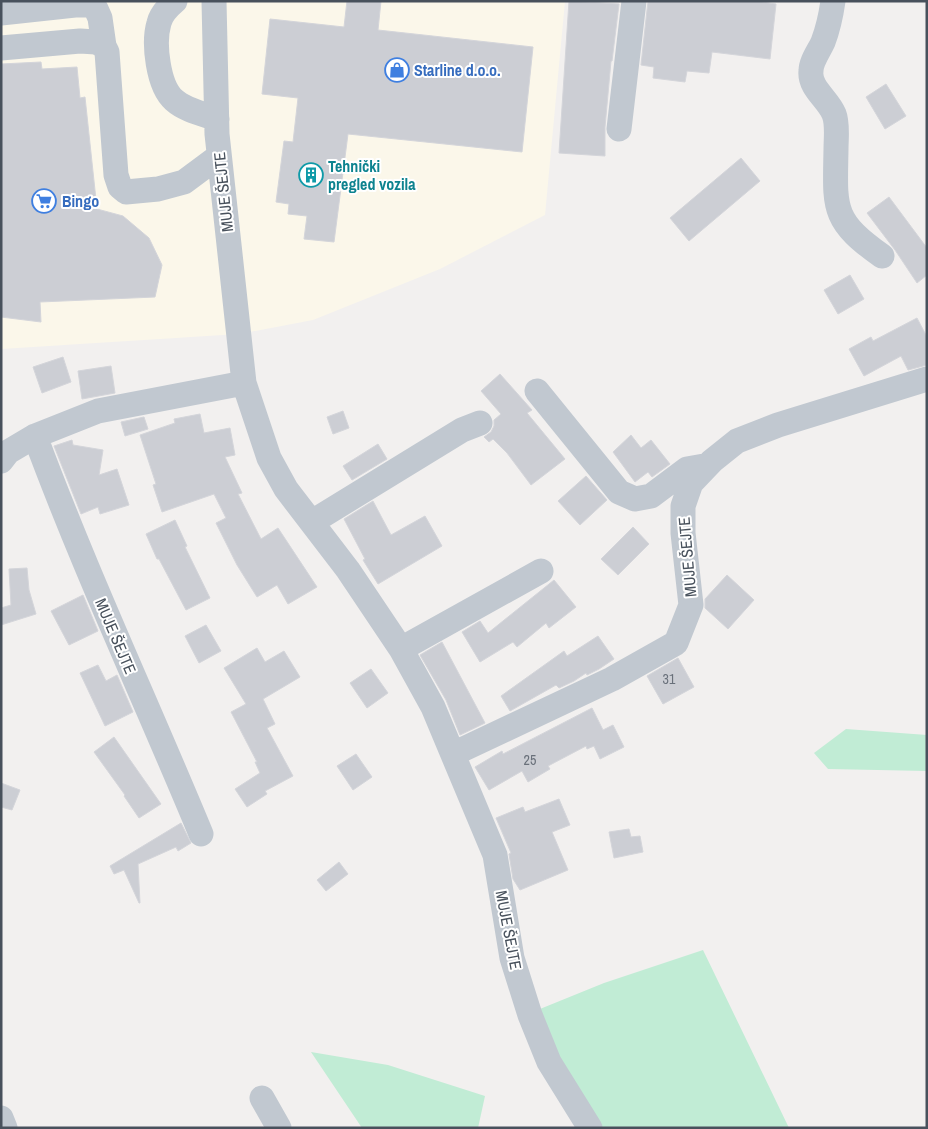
<svg xmlns="http://www.w3.org/2000/svg" width="928" height="1129" font-family="'Archivo Narrow',sans-serif">
  <rect width="100%" height="100%" fill="#f2f0ef"/>
  <path fill="#fbf7ea" d="M 1,1 L 565,1 L 545,215 L 440,269 L 313,320 L 239,334 L 1,349 Z"/>
  <path fill="#c1ecd5" d="M 846,729 L 927,735 L 927,771 L 828,769 L 814,753 Z
    M 703,950 L 789,1128 L 598,1128 L 535,1011 L 604,983 Z
    M 311,1052 L 388,1065 L 485,1096 L 478,1128 L 362,1128 Z"/>
  <path fill="#ccced4" stroke="#d4d5da" d="M 347,1 L 381,1 L 378,30 L 533,47 L 522,152 L 348,134 L 334,242 L 304,239 L 307,216 L 288,214 L 289,204 L 276,202 L 284,141 L 293,142 L 298,98 L 262,94 L 270,19 L 344,27 Z
    M 569,1 L 619,4 L 612,61 L 611,61 L 605,127 L 605,156 L 559,153 Z
    M 648,1 L 755,1 L 776,4 L 770,59 L 712,52 L 709,73 L 687,71 L 685,82 L 653,78 L 654,67 L 641,65 Z
    M 41,62 L 42,69 L 77,67 L 80,98 L 85,97 L 97,209 L 123,216 L 149,238 L 162,265 L 155,297 L 40,302 L 41,322 L 1,317 L 1,64 Z
    M 886,84 L 906,116 L 885,129 L 866,97 Z
    M 741,158 L 760,181 L 689,241 L 670,218 Z
    M 889,197 L 927,248 L 927,275 L 917,283 L 895,250 L 867,213 Z
    M 850,275 L 864,299 L 838,314 L 824,290 Z
    M 917,318 L 927,337 L 927,365 L 908,370 L 901,356 L 864,376 L 849,349 L 871,337 L 873,341 Z
    M 63,357 L 71,382 L 42,393 L 33,367 Z
    M 111,366 L 115,393 L 82,399 L 78,371 Z
    M 500,374 L 532,410 L 527,413 L 565,459 L 531,485 L 507,453 L 493,439 L 489,442 L 484,437 L 491,432 L 494,426 L 494,420 L 501,414 L 481,391 Z
    M 343,411 L 349,428 L 333,434 L 327,417 Z
    M 200,414 L 204,433 L 230,428 L 235,455 L 225,457 L 242,493 L 238,494 L 261,539 L 278,528 L 317,587 L 288,604 L 277,585 L 257,597 L 237,565 L 216,523 L 226,518 L 214,494 L 162,512 L 153,485 L 156,484 L 140,435 L 175,423 L 174,419 Z
    M 144,417 L 148,429 L 125,436 L 121,422 Z
    M 631,435 L 641,448 L 651,440 L 670,464 L 652,477 L 648,472 L 635,482 L 613,452 Z
    M 72,440 L 73,445 L 103,450 L 99,475 L 117,469 L 129,505 L 100,514 L 98,507 L 81,514 L 54,446 Z
    M 378,444 L 387,459 L 352,480 L 343,466 Z
    M 586,476 L 607,500 L 580,525 L 558,501 Z
    M 373,501 L 391,535 L 425,516 L 442,546 L 378,584 L 363,560 L 365,559 L 344,519 Z
    M 175,520 L 187,546 L 185,547 L 210,598 L 186,610 L 159,559 L 157,559 L 146,534 Z
    M 633,527 L 649,544 L 618,575 L 601,559 Z
    M 27,568 L 29,590 L 36,614 L 1,625 L 1,608 L 11,605 L 9,569 Z
    M 727,575 L 754,600 L 728,629 L 705,608 L 705,599 Z
    M 554,580 L 576,607 L 549,628 L 546,623 L 517,647 L 513,642 L 480,662 L 462,632 L 480,621 L 488,633 Z
    M 83,595 L 98,631 L 69,645 L 51,611 Z
    M 206,625 L 221,651 L 199,663 L 185,636 Z
    M 598,636 L 614,659 L 599,669 L 587,675 L 586,673 L 574,681 L 559,688 L 556,685 L 510,711 L 501,696 L 564,651 L 567,656 Z
    M 442,642 L 485,723 L 460,735 L 446,700 L 420,655 Z
    M 257,648 L 265,662 L 284,651 L 300,677 L 263,699 L 275,724 L 267,728 L 293,776 L 265,791 L 267,794 L 247,807 L 235,789 L 260,773 L 255,762 L 257,762 L 231,712 L 246,704 L 224,668 Z
    M 678,658 L 694,687 L 663,704 L 647,676 Z
    M 98,665 L 106,681 L 117,675 L 133,712 L 105,726 L 80,673 Z
    M 371,669 L 388,693 L 367,708 L 350,683 Z
    M 592,708 L 603,730 L 613,725 L 624,747 L 600,759 L 594,746 L 587,749 L 586,746 L 548,766 L 550,769 L 528,782 L 522,771 L 489,790 L 475,767 L 502,751 L 503,754 Z
    M 114,737 L 161,804 L 139,818 L 124,796 L 125,795 L 94,752 Z
    M 356,754 L 372,777 L 353,790 L 337,766 Z
    M 1,783 L 20,790 L 12,810 L 1,807 Z
    M 559,799 L 570,825 L 552,832 L 568,870 L 520,890 L 513,879 L 509,854 L 511,853 L 496,818 L 523,807 L 525,812 Z
    M 181,823 L 191,843 L 178,851 L 176,847 L 138,864 L 140,903 L 139,903 L 124,870 L 114,874 L 110,866 Z
    M 629,829 L 631,837 L 640,836 L 643,852 L 614,858 L 609,832 Z
    M 339,862 L 348,874 L 326,891 L 317,880 Z"/>
  <g fill="none" stroke-linecap="round" stroke-linejoin="round">
    <path stroke="#c1c8d0" stroke-width="25" d="M 175,1 C 168,7 161,14 159,23 C 153,43 158,86 174,100 C 185,110 203,114 217,119
      M 214,1 L 217,134 L 244,383 L 269,458 L 286,489 L 348,570 L 401,649 L 433,707 L 495,855 L 512,958 L 530,1015 L 549,1062 L 590,1128
      M 833,1 C 831,15 828,29 823,42 C 819,51 811,61 811,71 C 809,88 828,99 834,114 C 838,124 836,138 836,149 C 835,208 831,220 882,256
      M 1,13 L 75,5 L 89,5 L 96,9 L 100,18 L 104,46 L 107,52 L 116,175 L 120,187 L 126,192 L 158,189 L 184,182 L 219,156
      M 1,48 L 80,41 L 96,42 L 104,46
      M 619,129 L 634,1
      M 537,391 L 619,492 L 635,499 L 651,496 L 687,469 L 704,466
      M 35,436 C 85,571 146,701 201,834
      M 1,461 L 8,452 L 35,436 L 98,411 L 244,383
      M 312,522 L 462,430 L 480,423
      M 401,649 L 541,571
      M 453,754 L 612,679 L 676,643 L 691,605 L 683,533 L 683,506 L 691,483 L 712,461 L 737,441 L 778,425 L 927,379
      M 262,1098 L 279,1128
      M 1,1118 L 5,1128"/>
  </g>
  <defs>
    <g id="shop-ring" transform="scale(1.25)"><circle r="9.5" fill="#fff" stroke="#3f7fe0" stroke-width="1.5"/><path d="M-5-2.5h2.3a2.7 3.5 0 0 1 5.4 0H5L5.5 6h-11ZM-1.5-2.5h3a1.5 2.3 0 0 0-3 0Z" fill="#3f7fe0"/></g>
    <g id="building-ring" transform="scale(1.25)"><circle r="9.5" fill="#fff" stroke="#0f9aa8" stroke-width="1.5"/><path d="M-4-6H4V6H1V3H-1V6H-4ZM-2.5-4.3h1.7v1.8h-1.7ZM.8-4.3h1.7v1.8H.8ZM-2.5-1h1.7V.8h-1.7ZM.8-1h1.7V.8H.8Z" fill="#0f9aa8"/></g>
    <g id="supermarket-ring" transform="scale(1.25)"><circle r="9.5" fill="#fff" stroke="#3f7fe0" stroke-width="1.5"/><path d="M-6-5.5h2.5l.6 2H6L4.5 2H-2.5L-4.4-4H-6ZM-1.5 3.2a1.3 1.3 0 1 0 .1 0ZM3 3.2a1.3 1.3 0 1 0 .1 0Z" fill="#3f7fe0"/></g>
  </defs>
  <g fill-rule="evenodd">
    <use href="#shop-ring" x="397" y="70"/>
    <use href="#building-ring" x="311" y="175"/>
    <use href="#supermarket-ring" x="44" y="201"/>
  </g>
  <g text-anchor="middle" stroke-width="4" stroke-linejoin="round" paint-order="stroke">
    <g font-size="14" fill="#69707a">
      <text x="669" y="684">31</text>
      <text x="530" y="765">25</text>
    </g>
    <g font-size="16" font-weight="bold" fill="#366cbe" stroke="#fff" text-anchor="start">
      <text x="414" y="76">Starline d.o.o.</text>
      <text x="62" y="207">Bingo</text>
    </g>
    <g font-size="16" font-weight="bold" fill="#0d838f" stroke="#fff" text-anchor="start">
      <text x="328" y="172">Tehnički<tspan x="328" dy="18">pregled vozila</tspan></text>
    </g>
    <g font-size="16" fill="#48515c" stroke="#fff">
      <text transform="translate(223 192) rotate(-96)" y="6">MUJE ŠEJTE</text>
      <text transform="translate(687 557) rotate(-95)" y="6">MUJE ŠEJTE</text>
      <text transform="translate(116 636) rotate(67)" y="6">MUJE ŠEJTE</text>
      <text transform="translate(509 930) rotate(79)" y="6">MUJE ŠEJTE</text>
    </g>
  </g>
  <rect width="928" height="1129" fill="none" stroke="#48515c" stroke-width="5"/>
</svg>
